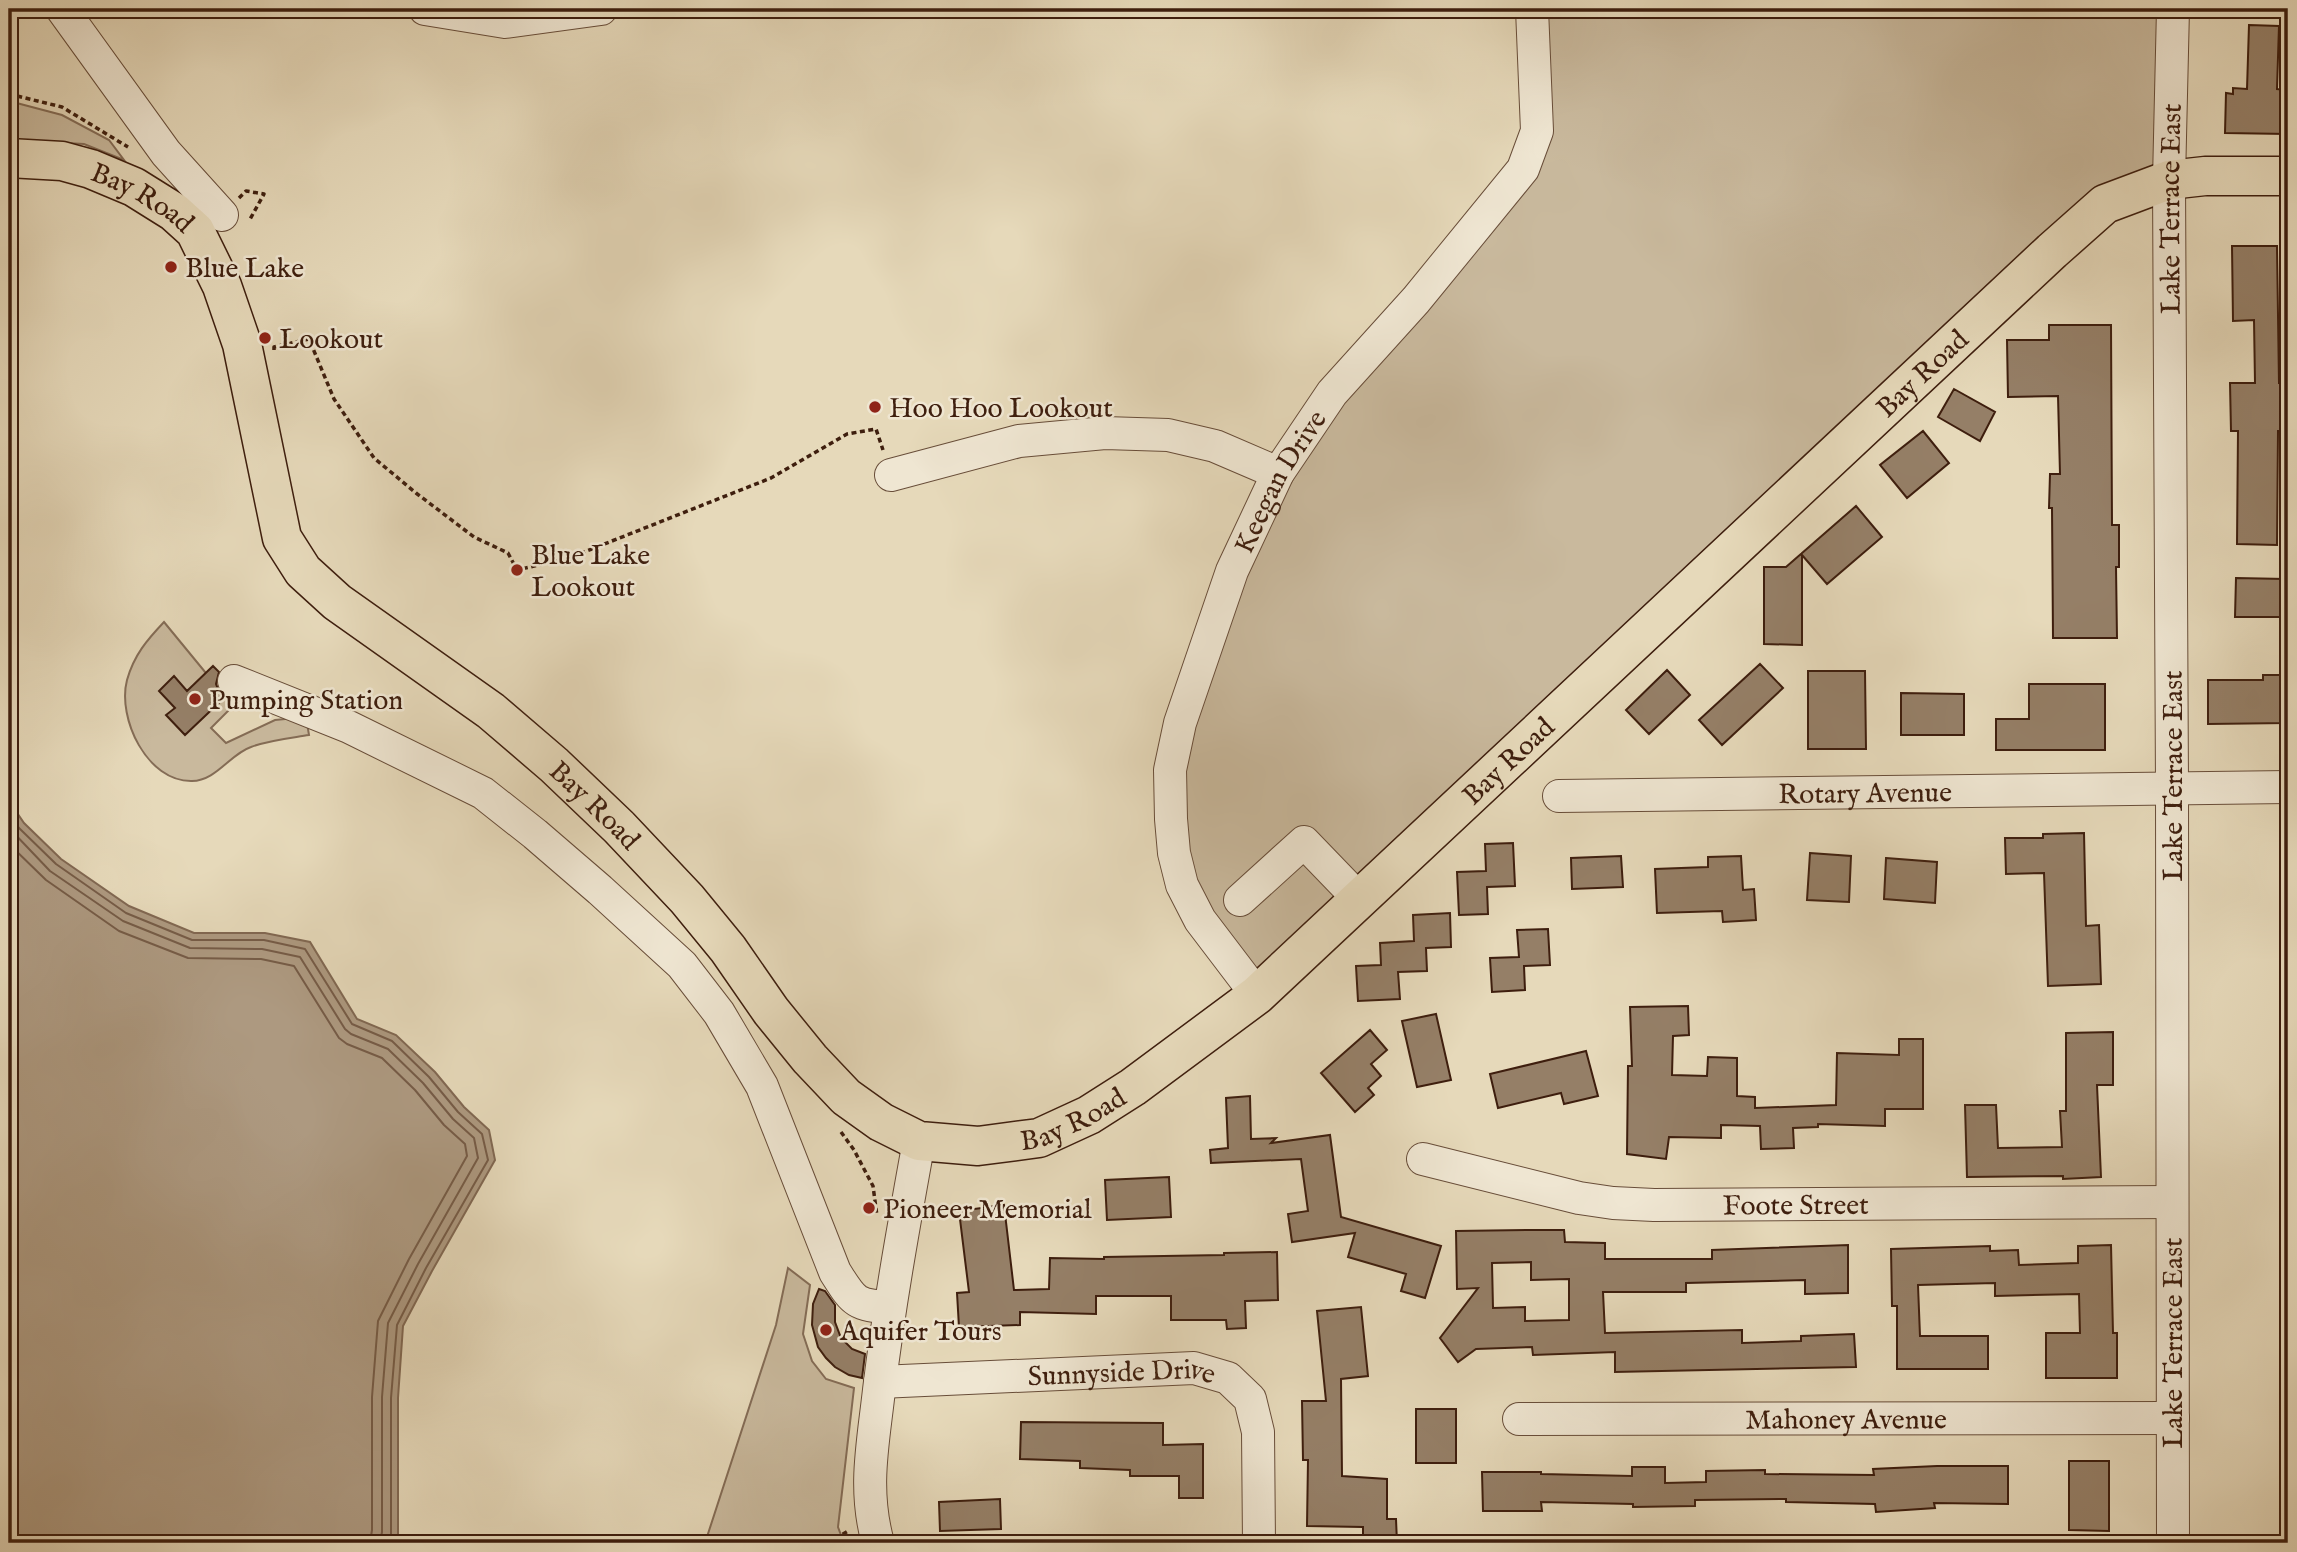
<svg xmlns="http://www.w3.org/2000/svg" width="2297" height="1552" font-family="'IM FELL English',serif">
  <rect width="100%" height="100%" fill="#e6d9ba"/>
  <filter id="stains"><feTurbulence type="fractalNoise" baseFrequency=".00286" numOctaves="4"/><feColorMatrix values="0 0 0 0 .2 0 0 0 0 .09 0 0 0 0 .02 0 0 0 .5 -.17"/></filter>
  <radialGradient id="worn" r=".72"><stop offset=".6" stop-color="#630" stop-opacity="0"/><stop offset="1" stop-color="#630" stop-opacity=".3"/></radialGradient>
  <path fill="#c9b99d" stroke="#846c56" stroke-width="2" d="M 1540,9 L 2159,9 L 2154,170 L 1255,977 L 1207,917 L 1185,862 L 1181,768 L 1245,577 L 1290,474 L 1342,401 L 1531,170 Z
    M 9,101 L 62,115 L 109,140 L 124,160 L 84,144 L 9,140 Z
    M 164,622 L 233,706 L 211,728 L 226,743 L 275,720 L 306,717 L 309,735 C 291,738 269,740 251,747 C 230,754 216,781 192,781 C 147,782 117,718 127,680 C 134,655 147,640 164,622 Z
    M 788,1268 L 810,1285 L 803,1334 L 812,1361 L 826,1379 L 854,1388 L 838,1527 L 844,1543 L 705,1543 L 776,1325 Z"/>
  <path fill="#ad9980" stroke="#816852" stroke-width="2" d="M 9,801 L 24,823 L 61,859 L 129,906 L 194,933 L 265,933 L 310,942 L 357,1019 L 396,1035 L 435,1072 L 464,1107 L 489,1130 L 495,1160 L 432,1271 L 403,1326 L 398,1398 L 398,1538 L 395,1543 L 9,1543 Z"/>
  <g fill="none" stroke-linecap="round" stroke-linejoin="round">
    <path stroke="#765c47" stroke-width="2" d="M 9,813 L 19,828 L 56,864 L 126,913 L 192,940 L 264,940 L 305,949 L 352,1024 L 392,1041 L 429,1077 L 458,1112 L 482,1134 L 488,1160 L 426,1268 L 397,1325 L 391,1398 L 391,1535 L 389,1543
      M 9,828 L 50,871 L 123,921 L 190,948 L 262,949 L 300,957 L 345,1029 L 351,1034 L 388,1049 L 423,1083 L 453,1119 L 474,1138 L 478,1158 L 418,1264 L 388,1323 L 382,1397 L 382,1532 L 380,1543
      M 9,844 L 46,880 L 119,931 L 188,958 L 261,959 L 294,966 L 339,1038 L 347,1044 L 382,1058 L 415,1090 L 444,1125 L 465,1144 L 467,1156 L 409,1259 L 378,1321 L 372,1397 L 372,1530 L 370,1543"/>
  </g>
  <path fill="#957f67" stroke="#3e1e0e" stroke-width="2" fill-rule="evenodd" d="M 2249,25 L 2279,26 L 2277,89 L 2288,90 L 2288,134 L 2225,133 L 2226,93 L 2233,94 L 2233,88 L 2247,89 Z
    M 2232,246 L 2277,246 L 2279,383 L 2282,383 L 2282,431 L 2278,431 L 2277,545 L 2237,544 L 2238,431 L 2231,431 L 2230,383 L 2255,383 L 2254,320 L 2233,321 Z
    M 2049,325 L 2111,325 L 2112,525 L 2119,525 L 2119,567 L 2116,567 L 2117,638 L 2053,638 L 2052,508 L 2049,508 L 2050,474 L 2060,474 L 2058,396 L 2008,397 L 2007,340 L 2049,340 Z
    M 1954,389 L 1995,412 L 1980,441 L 1938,417 Z
    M 1923,431 L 1949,463 L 1907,498 L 1880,465 Z
    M 1856,506 L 1882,537 L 1827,584 L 1802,555 L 1802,645 L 1764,644 L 1764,567 L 1786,567 Z
    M 2236,578 L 2285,579 L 2284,617 L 2235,617 Z
    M 1760,664 L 1783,688 L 1722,745 L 1699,720 Z
    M 213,666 L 219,672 L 216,684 L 219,692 L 225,697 L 185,735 L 166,715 L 175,708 L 159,691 L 174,676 L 187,691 Z
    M 1667,670 L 1690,695 L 1649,734 L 1626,710 Z
    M 1808,671 L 1865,671 L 1866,749 L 1808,749 Z
    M 2263,675 L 2288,675 L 2288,723 L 2208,724 L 2208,680 L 2263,680 Z
    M 2029,684 L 2105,684 L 2105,750 L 1996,750 L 1996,719 L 2029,719 Z
    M 1901,693 L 1964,694 L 1964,735 L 1901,735 Z
    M 2084,833 L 2086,926 L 2099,925 L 2101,984 L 2048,986 L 2044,873 L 2006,874 L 2005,838 L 2043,838 L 2043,834 Z
    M 1513,843 L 1515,886 L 1487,887 L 1488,914 L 1459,915 L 1457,872 L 1486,871 L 1485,844 Z
    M 1810,853 L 1851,856 L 1849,902 L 1807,900 Z
    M 1621,856 L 1623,887 L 1572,889 L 1571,858 Z
    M 1741,856 L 1743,890 L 1754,889 L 1756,920 L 1723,922 L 1722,911 L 1657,913 L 1655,869 L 1708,867 L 1708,857 Z
    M 1886,858 L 1937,862 L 1935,903 L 1884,899 Z
    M 1450,913 L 1451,947 L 1426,948 L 1427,971 L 1398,972 L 1400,999 L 1358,1001 L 1356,966 L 1381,965 L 1380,943 L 1414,941 L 1413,915 Z
    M 1548,929 L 1550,965 L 1524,966 L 1525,990 L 1492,992 L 1490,958 L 1519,957 L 1517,930 Z
    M 1688,1006 L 1689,1035 L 1673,1036 L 1672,1075 L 1707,1076 L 1708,1057 L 1737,1058 L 1737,1096 L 1755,1097 L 1755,1108 L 1836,1105 L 1837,1053 L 1899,1055 L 1899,1039 L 1923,1039 L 1923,1109 L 1885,1109 L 1885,1126 L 1818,1124 L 1818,1127 L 1793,1128 L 1794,1148 L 1761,1149 L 1760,1126 L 1721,1125 L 1721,1138 L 1669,1137 L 1666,1159 L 1627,1154 L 1628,1066 L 1632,1066 L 1630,1007 Z
    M 1436,1014 L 1451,1080 L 1417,1087 L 1402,1021 Z
    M 1370,1030 L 1387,1050 L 1371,1064 L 1381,1076 L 1368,1088 L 1374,1095 L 1355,1112 L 1321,1073 Z
    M 2113,1032 L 2113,1085 L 2097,1085 L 2101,1177 L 2063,1179 L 2063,1176 L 1967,1177 L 1965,1105 L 1996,1105 L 1998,1148 L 2062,1147 L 2060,1111 L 2066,1111 L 2066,1033 Z
    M 1586,1051 L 1598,1096 L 1564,1104 L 1561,1093 L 1498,1108 L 1490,1074 Z
    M 1250,1096 L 1251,1139 L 1276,1138 L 1271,1143 L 1330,1135 L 1341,1217 L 1441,1246 L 1425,1298 L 1401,1291 L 1406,1274 L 1348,1257 L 1355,1233 L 1292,1242 L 1288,1214 L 1308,1211 L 1301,1159 L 1211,1163 L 1210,1150 L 1228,1148 L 1226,1098 Z
    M 1169,1177 L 1171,1217 L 1107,1220 L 1105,1180 Z
    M 1004,1205 L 1014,1290 L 1049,1289 L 1050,1258 L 1104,1259 L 1104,1257 L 1224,1255 L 1224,1253 L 1277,1252 L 1278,1300 L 1245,1301 L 1246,1328 L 1227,1329 L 1226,1320 L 1171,1320 L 1171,1296 L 1096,1296 L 1096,1314 L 1020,1312 L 1020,1325 L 959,1327 L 957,1293 L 969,1292 L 959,1211 Z
    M 1531,1230 L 1564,1230 L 1565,1242 L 1605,1243 L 1605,1259 L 1712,1259 L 1712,1250 L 1848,1245 L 1848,1293 L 1805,1294 L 1805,1280 L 1686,1283 L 1686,1292 L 1603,1292 L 1605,1333 L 1742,1330 L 1742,1343 L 1801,1341 L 1801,1336 L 1854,1334 L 1856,1367 L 1615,1372 L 1615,1352 L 1533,1355 L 1532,1347 L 1476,1349 L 1458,1362 L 1440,1338 L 1478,1288 L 1457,1289 L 1456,1231 ZM 1531,1262 L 1531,1280 L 1569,1279 L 1569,1320 L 1525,1321 L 1525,1307 L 1493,1308 L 1492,1263 Z
    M 2111,1245 L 2113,1333 L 2117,1333 L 2117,1378 L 2046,1378 L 2046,1333 L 2080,1333 L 2079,1294 L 1995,1296 L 1995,1283 L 1918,1285 L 1920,1336 L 1988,1336 L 1988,1369 L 1897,1369 L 1897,1306 L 1892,1306 L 1891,1249 L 1990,1246 L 1990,1251 L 2018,1250 L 2019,1265 L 2078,1263 L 2078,1246 Z
    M 819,1289 L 825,1291 L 835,1305 L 835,1322 L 841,1338 L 852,1349 L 865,1354 L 862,1378 L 849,1375 L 835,1367 L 826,1358 L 818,1347 L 812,1325 L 813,1304 Z
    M 1361,1307 L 1368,1376 L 1341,1379 L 1342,1476 L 1387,1479 L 1387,1519 L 1396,1519 L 1397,1543 L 1363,1543 L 1363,1527 L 1307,1526 L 1308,1460 L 1303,1460 L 1302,1401 L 1326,1401 L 1317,1311 Z
    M 1416,1409 L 1456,1409 L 1456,1463 L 1416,1463 Z
    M 1021,1422 L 1163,1423 L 1163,1445 L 1203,1444 L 1203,1498 L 1179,1498 L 1179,1476 L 1130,1476 L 1130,1470 L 1080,1468 L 1080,1461 L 1020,1459 Z
    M 2069,1461 L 2109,1461 L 2109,1531 L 2069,1530 Z
    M 1937,1466 L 2008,1466 L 2008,1504 L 1934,1503 L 1935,1508 L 1876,1512 L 1875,1504 L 1786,1502 L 1786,1499 L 1695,1500 L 1695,1506 L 1633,1507 L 1633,1504 L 1541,1502 L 1542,1511 L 1483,1511 L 1482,1472 L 1541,1472 L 1541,1474 L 1632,1476 L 1632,1467 L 1665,1467 L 1665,1483 L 1706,1482 L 1706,1471 L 1765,1470 L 1765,1474 L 1874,1475 L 1873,1469 Z
    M 1000,1499 L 1001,1529 L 940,1531 L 939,1502 Z"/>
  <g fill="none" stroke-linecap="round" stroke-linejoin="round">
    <g stroke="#684d39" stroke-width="34">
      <g id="minor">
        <path d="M 62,9 L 166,153 L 222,215"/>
        <path d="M 425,9 L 505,22 L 601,9"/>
        <path d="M 891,475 L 1019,441 L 1105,433 L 1168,435 L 1215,446 L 1278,473"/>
        <path d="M 234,681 L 349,727 L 483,793 L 535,834 L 600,890 L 682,965 L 719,1013 L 762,1086 L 835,1272 C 853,1300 854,1306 890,1307"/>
        <path id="s1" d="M 1559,796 L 2288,787"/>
        <path d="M 1240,900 L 1304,842 L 1359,899"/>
        <path id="s2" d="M 1257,995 L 1200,920 L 1182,885 L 1174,853 L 1171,819 L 1170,770 L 1180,723 L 1232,571 L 1278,473 L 1332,393 L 1416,300 L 1523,169 L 1537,131 L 1532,9"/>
        <path id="s3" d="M 1423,1159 L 1579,1198 L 1613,1203 L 1654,1205 L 2172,1202"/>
        <path id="s4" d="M 880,1382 L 1194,1368 L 1228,1378 L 1250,1399 L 1258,1432 L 1259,1543"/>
        <path id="s5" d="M 1519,1419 L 2173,1418"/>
        <path d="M 878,1543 C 863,1488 873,1445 879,1390 C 889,1306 904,1224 919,1141"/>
        <path id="s6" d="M 2173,1543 L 2172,787 L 2169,180 L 2173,9"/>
      </g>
    </g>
    <g stroke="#3e1e0e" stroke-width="41">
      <g id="major">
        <path id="s7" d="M 9,158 L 62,161 L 91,169 L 134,187 L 174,212 L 195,231 L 222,286 L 242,344 L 282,538 L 303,571 L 337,602 L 491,711 L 554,765 L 619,827 L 687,899 L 728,949 L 771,1011 L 810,1059 L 846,1097 L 881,1122 L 919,1141 L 978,1146 L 1039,1138 L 1089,1115 L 1133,1087 L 1257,995 L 2052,251 L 2105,204 L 2169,180 L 2205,176 L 2288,176"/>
      </g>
    </g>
    <path stroke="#3e1e0e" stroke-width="3.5" stroke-dasharray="5 3.5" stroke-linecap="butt" d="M 9,94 L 62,107 L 128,147
      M 239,198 L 246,191 L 264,194 L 249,221
      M 274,350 L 274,347 L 309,339 L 334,399 L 374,458 L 416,493 L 474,537 L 508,553 L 517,570 L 569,558 L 771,478 L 847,434 L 876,429 L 883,450
      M 841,1132 L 854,1150 L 873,1186 L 877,1216
      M 828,1543 L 848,1531"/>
    <use href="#minor" stroke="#efe6d2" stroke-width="32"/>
    <use href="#major" stroke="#e6d9ba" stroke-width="38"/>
  </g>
  <g fill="#8f2418" stroke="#efe6d2" stroke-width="2.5">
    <circle cx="171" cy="267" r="7"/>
    <circle cx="265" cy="338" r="7"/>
    <circle cx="875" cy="407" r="7"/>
    <circle cx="517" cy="570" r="7"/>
    <circle cx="195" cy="699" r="7"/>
    <circle cx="869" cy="1208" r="7"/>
    <circle cx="826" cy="1330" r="7"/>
  </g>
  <g text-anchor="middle" stroke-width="5" stroke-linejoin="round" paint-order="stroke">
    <g font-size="28" fill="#3e1e0e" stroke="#efe6d2">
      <text dy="10" stroke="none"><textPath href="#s7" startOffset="142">Bay Road</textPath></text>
      <text dy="10" stroke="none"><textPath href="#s6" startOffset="1334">Lake Terrace East</textPath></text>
      <text dy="10" stroke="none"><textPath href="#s7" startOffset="2704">Bay Road</textPath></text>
      <text dy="10" stroke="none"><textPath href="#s2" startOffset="560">Keegan Drive</textPath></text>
      <text dy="10" stroke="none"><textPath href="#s7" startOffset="2137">Bay Road</textPath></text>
      <text transform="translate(2172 776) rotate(-90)" y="10">Lake Terrace East</text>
      <text dy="10" stroke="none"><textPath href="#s1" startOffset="306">Rotary Avenue</textPath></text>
      <text dy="10" stroke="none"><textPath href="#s7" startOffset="940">Bay Road</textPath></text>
      <text dy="10" stroke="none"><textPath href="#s7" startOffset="1570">Bay Road</textPath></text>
      <text dy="10" stroke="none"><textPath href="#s3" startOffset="378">Foote Street</textPath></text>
      <text transform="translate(2172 1343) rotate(-90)" y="10">Lake Terrace East</text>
      <text dy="10" stroke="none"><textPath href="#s4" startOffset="242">Sunnyside Drive</textPath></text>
      <text dy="10" stroke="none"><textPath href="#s5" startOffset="327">Mahoney Avenue</textPath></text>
    </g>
    <g font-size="28" fill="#3e1e0e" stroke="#efe6d2" text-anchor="start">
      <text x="185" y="277">Blue Lake</text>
      <text x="279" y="348">Lookout</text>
      <text x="889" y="417">Hoo Hoo Lookout</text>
      <text x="531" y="564">Blue Lake<tspan x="531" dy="32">Lookout</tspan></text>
      <text x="209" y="709">Pumping Station</text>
      <text x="883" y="1218">Pioneer Memorial</text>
      <text x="840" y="1340">Aquifer Tours</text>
    </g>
  </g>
  <rect width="2297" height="1552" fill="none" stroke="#e6d9ba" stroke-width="35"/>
  <rect x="10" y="10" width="2276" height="1531" fill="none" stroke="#3e1e0e" stroke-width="3.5"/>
  <rect x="18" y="18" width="2262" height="1517" fill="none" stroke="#3e1e0e" stroke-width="2"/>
  <rect width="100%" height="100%" filter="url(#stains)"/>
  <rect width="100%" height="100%" fill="url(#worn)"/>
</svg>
